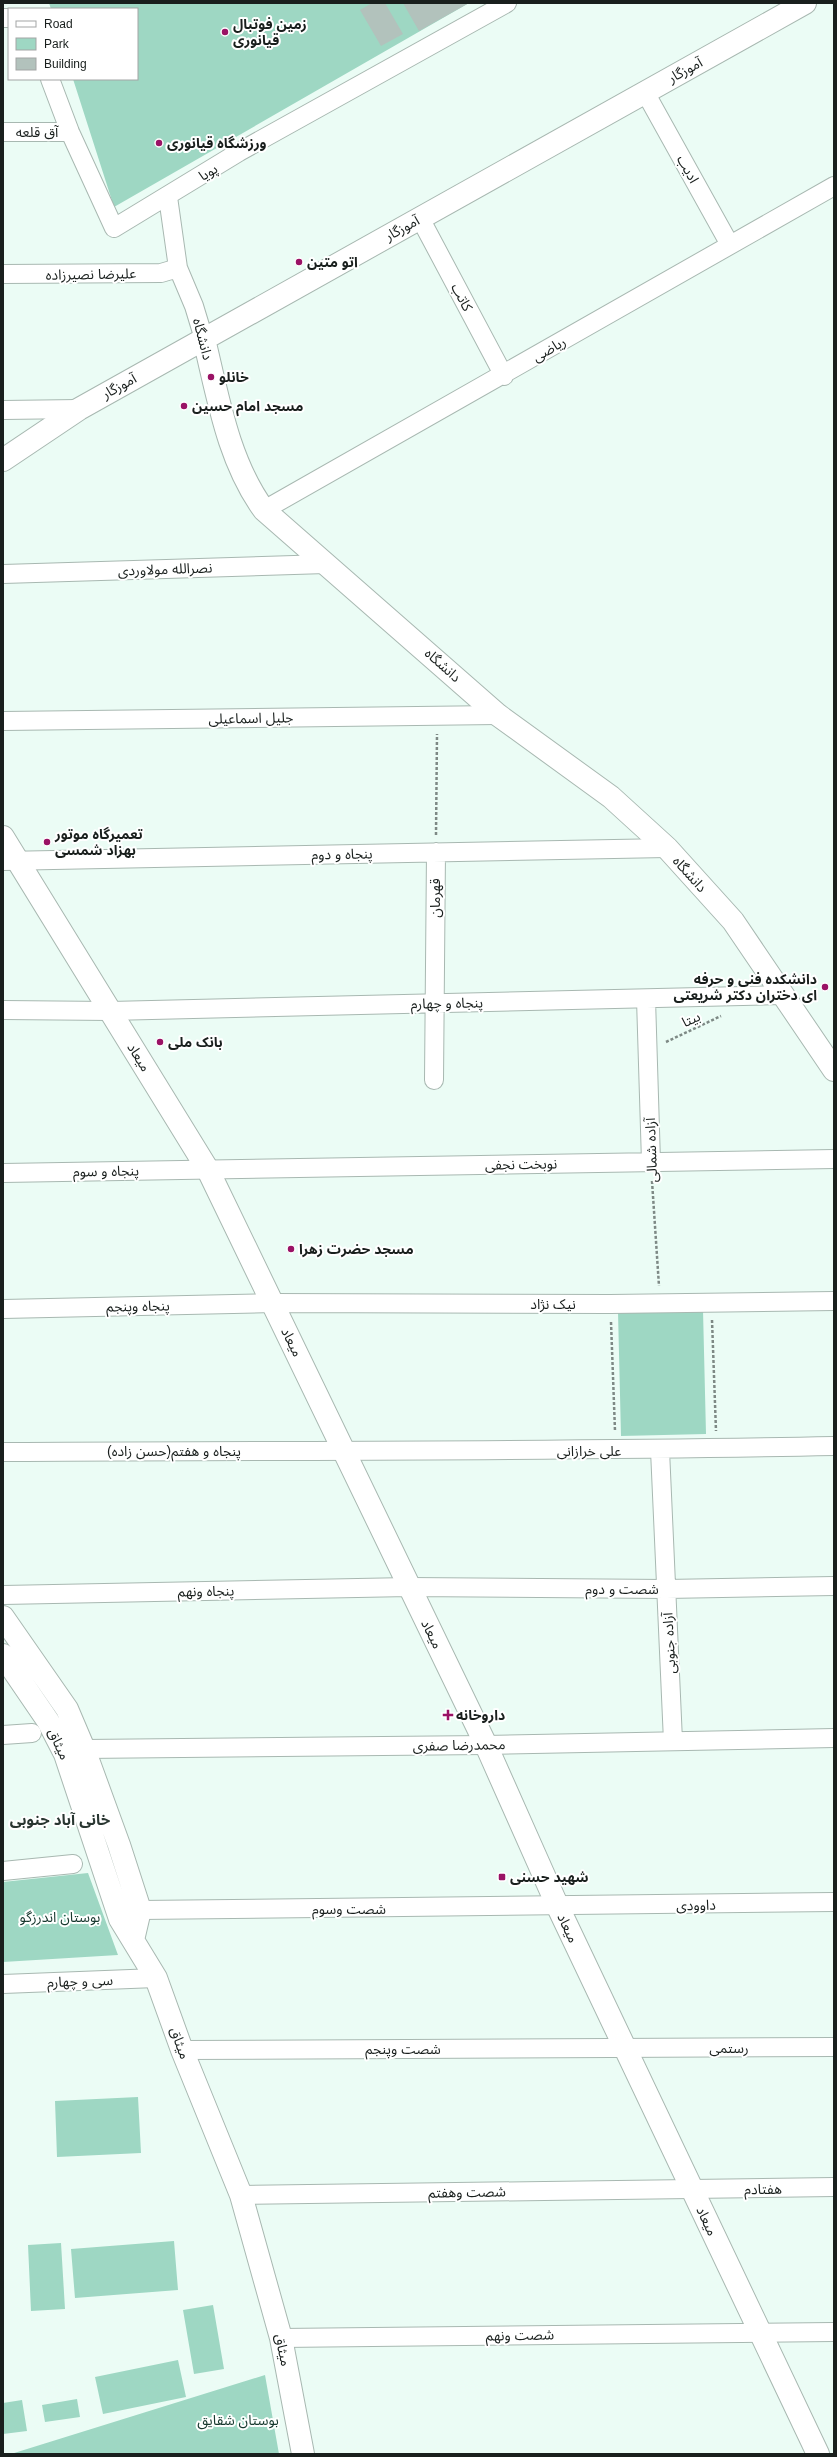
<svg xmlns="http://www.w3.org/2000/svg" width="837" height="2457" font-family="Arial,'Noto Sans Arabic',sans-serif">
  <rect width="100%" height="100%" fill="#ebfcf5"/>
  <path fill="#9ed7c3" d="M 49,3 L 469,3 L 114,207 L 73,79 L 137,79 L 137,9 L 51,9 Z
    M 703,1310 L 706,1434 L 621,1436 L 618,1312 Z
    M 88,1873 L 118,1955 L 3,1962 L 3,1882 Z
    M 138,2097 L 141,2153 L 57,2157 L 55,2101 Z
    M 174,2241 L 178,2290 L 75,2298 L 71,2249 Z
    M 61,2243 L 65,2309 L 31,2311 L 28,2245 Z
    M 213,2305 L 224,2369 L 194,2374 L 183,2310 Z
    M 178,2360 L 186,2397 L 103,2414 L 95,2377 Z
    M 265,2375 L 279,2454 L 11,2454 Z
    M 77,2399 L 80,2417 L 45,2422 L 42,2405 Z
    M 22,2400 L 27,2431 L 3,2434 L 3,2403 Z"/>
  <path fill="#b2c2bc" d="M 372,3 L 385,3 L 403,34 L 381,46 L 360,10 Z
    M 403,3 L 469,3 L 419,31 Z"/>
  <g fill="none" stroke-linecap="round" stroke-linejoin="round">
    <g stroke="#a8b8b1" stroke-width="20">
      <path id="minor" d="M 3,18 L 9,18
        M 50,79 L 70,132 L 114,228 L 239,152 L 507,3
        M 645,92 L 730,245
        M 3,132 L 70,132
        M 168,197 L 178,268 L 194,306 L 204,339
        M 420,218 L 504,376
        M 3,274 L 161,273 L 178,268
        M 3,410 L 79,409
        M 264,510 L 834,186
        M 3,574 L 326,564
        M 3,721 L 498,715
        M 3,861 L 667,848
        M 646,999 L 651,1162
        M 3,1010 L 110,1011 L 783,995
        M 434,1080 L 436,852
        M 3,1173 L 834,1159
        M 3,1309 L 273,1303 L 610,1304 L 834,1301
        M 660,1450 L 673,1741
        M 3,1452 C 280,1450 557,1452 834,1446
        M 3,1595 L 409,1587 L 666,1589 L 834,1586
        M 3,1735 L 32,1733
        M 84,1749 L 486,1745 L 834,1738
        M 3,1871 L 73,1864
        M 140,1910 L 834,1902
        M 3,1984 L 156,1978
        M 182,2050 L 834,2047
        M 241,2195 L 834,2187
        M 281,2338 L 834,2332"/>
    </g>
    <g stroke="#a8b8b1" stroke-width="24">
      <path id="tertiary" d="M 204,339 C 218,397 228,461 264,510 L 498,715 L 611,797 L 667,848 L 733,921 L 834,1070
        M 3,460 L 79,409 L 805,3
        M 3,837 L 208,1170 L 486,1745 L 558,1907 L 818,2454
        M 3,1617 L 67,1709 L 84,1749 L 119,1845 L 140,1910 L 133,1940
        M 3,1655 L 48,1721 L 65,1754 L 120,1919 L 156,1978 L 182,2050 L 241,2195 L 281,2338 L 303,2454"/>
    </g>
    <path stroke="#7e8985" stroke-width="2.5" stroke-dasharray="3 2" stroke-linecap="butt" d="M 436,835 L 437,734
      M 666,1042 L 721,1016
      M 652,1181 L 659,1286
      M 712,1320 L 716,1431
      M 611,1322 L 615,1431"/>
    <use href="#minor" stroke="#fff" stroke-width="18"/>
    <use href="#tertiary" stroke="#fff" stroke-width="22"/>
  </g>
  <g fill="#9a1265" stroke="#fff" stroke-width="1.5">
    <circle cx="225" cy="32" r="4"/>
    <circle cx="159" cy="143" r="4"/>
    <circle cx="299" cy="262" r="4"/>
    <circle cx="211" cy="377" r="4"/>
    <circle cx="184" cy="406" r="4"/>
    <circle cx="47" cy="842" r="4"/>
    <circle cx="825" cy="987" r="4"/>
    <circle cx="160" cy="1042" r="4"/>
    <circle cx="291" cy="1249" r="4"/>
    <path d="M446 1709h4v4h4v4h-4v4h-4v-4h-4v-4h4z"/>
    <rect x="498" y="1873" width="8" height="8" rx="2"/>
  </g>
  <g text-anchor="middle" stroke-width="4" stroke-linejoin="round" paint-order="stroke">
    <g font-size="14" font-weight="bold" fill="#191f1d" stroke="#fff" text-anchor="start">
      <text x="233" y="29">زمین فوتبال<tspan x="233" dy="16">قیانوری</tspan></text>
      <text x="167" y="148">ورزشگاه قیانوری</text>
      <text x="307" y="267">اتو متین</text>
      <text x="219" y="382">خانلو</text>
      <text x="192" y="411">مسجد امام حسین</text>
      <text x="55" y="839">تعمیرگاه موتور<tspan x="55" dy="16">بهزاد شمسی</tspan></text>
      <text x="817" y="984" text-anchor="end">دانشکده فنی و حرفه<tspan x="817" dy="16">ای دختران دکتر شریعتی</tspan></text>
      <text x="168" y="1047">بانک ملی</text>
      <text x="299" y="1254">مسجد حضرت زهرا</text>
      <text x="456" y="1720">داروخانه</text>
      <text x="510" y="1882">شهید حسنی</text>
    </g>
    <g font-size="14" fill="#191f1d" stroke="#fff">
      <text transform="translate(685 70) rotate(-29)" y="5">آموزگار</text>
      <text x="37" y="137">آق قلعه</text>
      <text transform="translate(688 169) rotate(61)" y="5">ادیب</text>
      <text transform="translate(208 172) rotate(-32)" y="5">پویا</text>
      <text transform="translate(402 228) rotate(-29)" y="5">آموزگار</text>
      <text transform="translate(91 274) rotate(-1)" y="5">علیرضا نصیرزاده</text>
      <text transform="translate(462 297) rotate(62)" y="5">کاتب</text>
      <text transform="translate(203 339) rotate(75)" y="5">دانشگاه</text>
      <text transform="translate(549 349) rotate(-30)" y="5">ریاضی</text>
      <text transform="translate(119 386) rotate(-29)" y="5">آموزگار</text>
      <text transform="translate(165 569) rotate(-2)" y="5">نصرالله مولاوردی</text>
      <text transform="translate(443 665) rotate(42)" y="5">دانشگاه</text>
      <text transform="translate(251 718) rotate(-1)" y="5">جلیل اسماعیلی</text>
      <text transform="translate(342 854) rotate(-1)" y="5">پنجاه و دوم</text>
      <text transform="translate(690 874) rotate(48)" y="5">دانشگاه</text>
      <text transform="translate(435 898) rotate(-90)" y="5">قهرمان</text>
      <text transform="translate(447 1003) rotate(-1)" y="5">پنجاه و چهارم</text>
      <text transform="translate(691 1019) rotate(-25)" y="5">بیتا</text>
      <text transform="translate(139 1057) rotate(58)" y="5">میعاد</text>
      <text transform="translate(651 1150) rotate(-92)" y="5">آزاده شمالی</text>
      <text transform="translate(521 1164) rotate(-1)" y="5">نوبخت نجفی</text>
      <text transform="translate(106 1171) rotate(-1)" y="5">پنجاه و سوم</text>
      <text x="553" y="1309">نیک نژاد</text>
      <text transform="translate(138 1306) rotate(-1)" y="5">پنجاه وپنجم</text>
      <text transform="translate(292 1342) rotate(64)" y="5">میعاد</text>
      <text x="174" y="1456">(حسن زاده)پنجاه و هفتم</text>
      <text x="589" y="1456">علی خرازانی</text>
      <text x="622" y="1594">شصت و دوم</text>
      <text transform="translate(206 1591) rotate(-1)" y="5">پنجاه ونهم</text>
      <text transform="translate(432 1634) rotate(64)" y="5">میعاد</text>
      <text transform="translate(669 1643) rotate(-93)" y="5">آزاده جنوبی</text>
      <text transform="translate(59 1744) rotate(65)" y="5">میثاق</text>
      <text transform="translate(459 1745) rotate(-1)" y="5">محمدرضا صفری</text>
      <text transform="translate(696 1905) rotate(-1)" y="5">داوودی</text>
      <text x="349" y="1914">شصت وسوم</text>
      <text transform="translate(568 1928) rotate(65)" y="5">میعاد</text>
      <text transform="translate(80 1981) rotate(-2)" y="5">سی و چهارم</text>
      <text transform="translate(180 2043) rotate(70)" y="5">میثاق</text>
      <text x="729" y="2053">رستمی</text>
      <text x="403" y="2054">شصت وپنجم</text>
      <text transform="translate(763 2189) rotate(-1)" y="5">هفتادم</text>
      <text transform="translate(467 2192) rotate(-1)" y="5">شصت وهفتم</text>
      <text transform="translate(707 2221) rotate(65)" y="5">میعاد</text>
      <text transform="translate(520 2335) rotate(-1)" y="5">شصت ونهم</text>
      <text transform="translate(283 2350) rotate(78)" y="5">میثاق</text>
    </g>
    <g font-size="14" fill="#17382e" stroke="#fff">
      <text x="60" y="1922">بوستان اندرزگو</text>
      <text x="238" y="2425">بوستان شقایق</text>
    </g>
    <g font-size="15" font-weight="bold" fill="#293631" stroke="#fff">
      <text x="60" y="1825">خانی آباد جنوبی</text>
    </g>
  </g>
  <rect width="837" height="2457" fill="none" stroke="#191f1d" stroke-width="8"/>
  <rect x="8" y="8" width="130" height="72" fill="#ffffff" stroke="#a3a5a5"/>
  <rect x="16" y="21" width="20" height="6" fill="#ffffff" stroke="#a3a5a5"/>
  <text x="44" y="28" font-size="12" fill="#191f1d">Road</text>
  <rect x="16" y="38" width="20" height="12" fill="#9ed7c3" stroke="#a3a5a5"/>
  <text x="44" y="48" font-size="12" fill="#191f1d">Park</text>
  <rect x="16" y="58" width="20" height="12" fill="#b2c2bc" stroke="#a3a5a5"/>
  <text x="44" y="68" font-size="12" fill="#191f1d">Building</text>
</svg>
